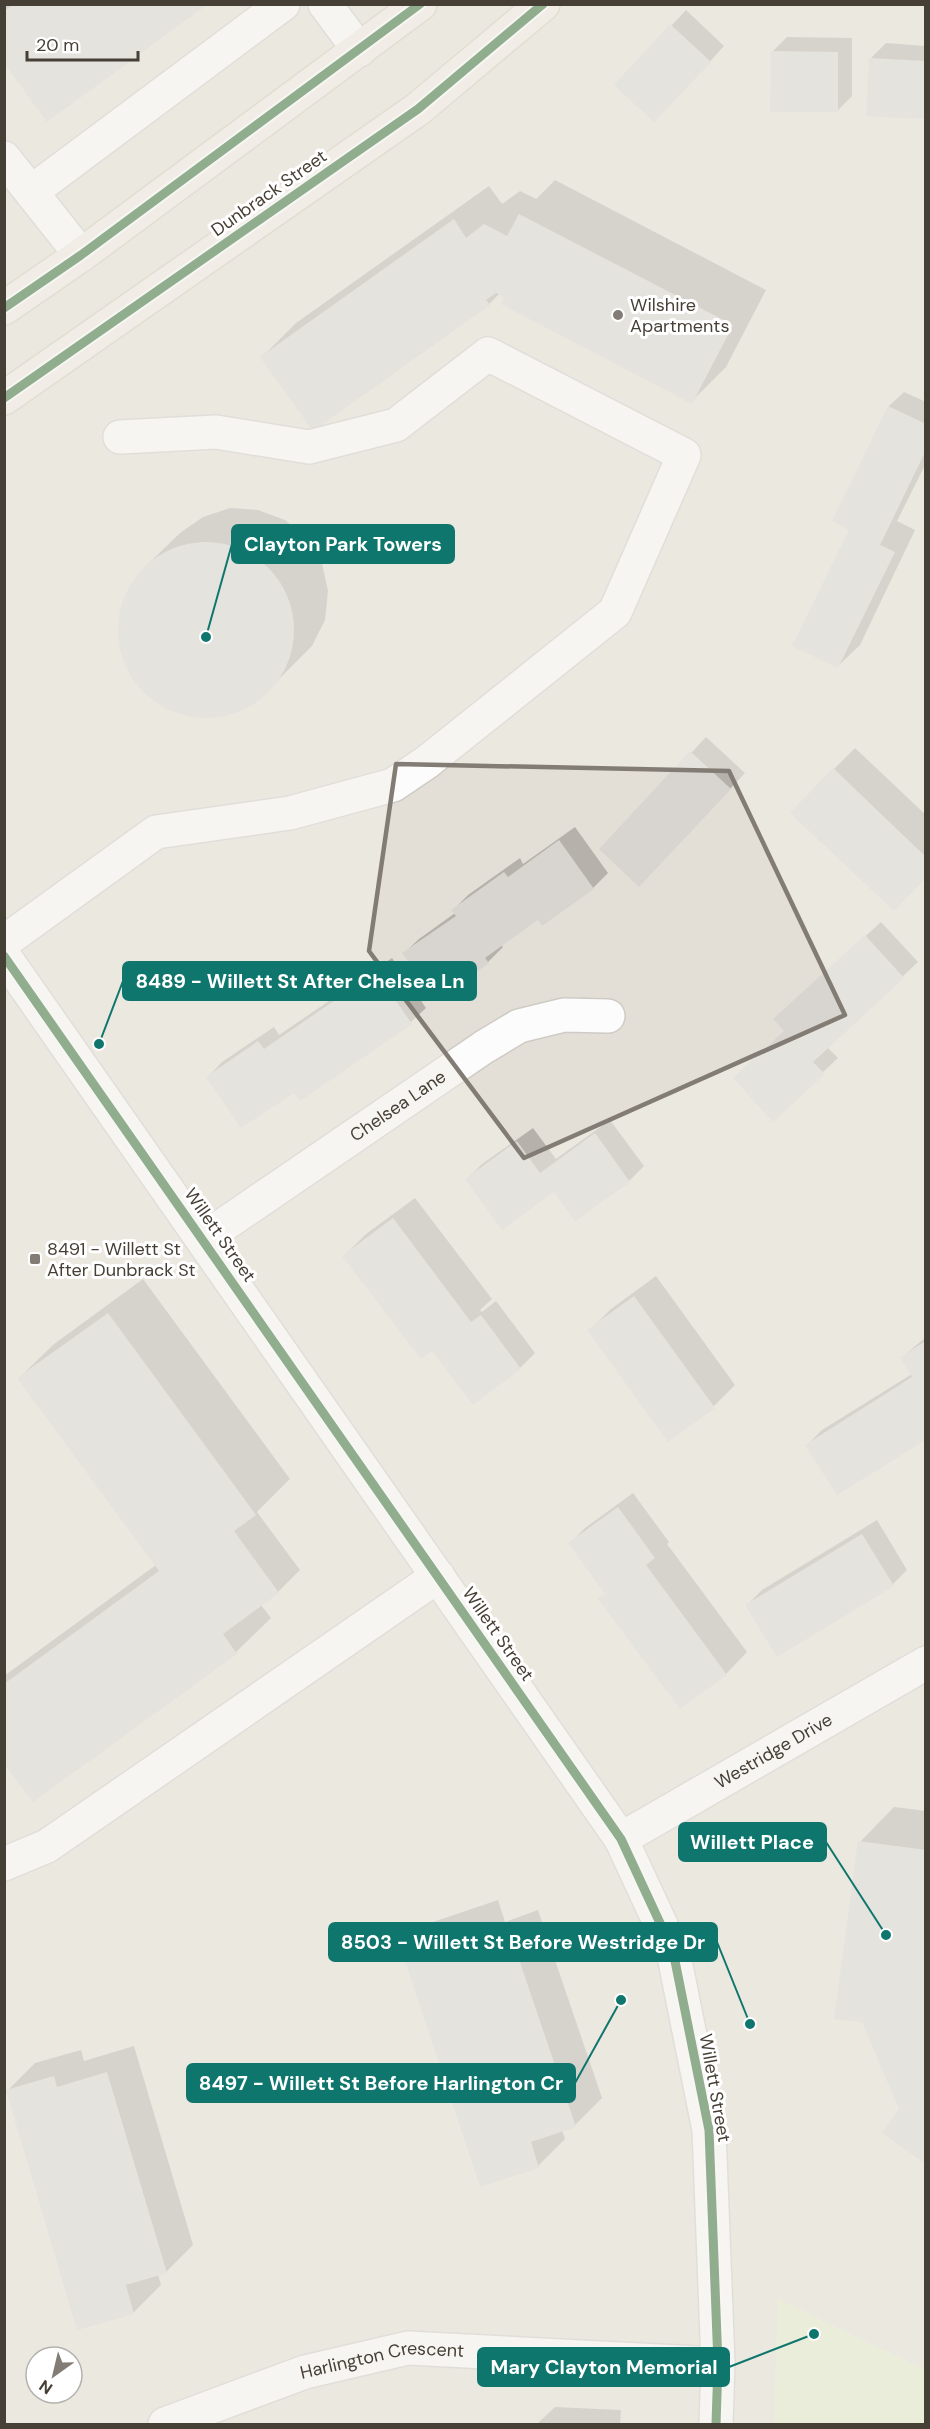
<svg xmlns="http://www.w3.org/2000/svg" width="930" height="2429" font-family="'DM Sans',sans-serif">
  <rect width="100%" height="100%" fill="#f0eee9"/>
  <path fill="#e4dfd6" fill-rule="evenodd" d="M 5,5 L 925,5 L 925,2370 L 778,2299 L 774,2424 L 5,2424 ZM 36,2357 L 72,2357 L 72,2393 L 36,2393 Z"/>
  <path fill="#dfebc8" d="M 778,2299 L 925,2370 L 925,2424 L 774,2424 Z"/>
  <path fill="#0003" d="M 7,4 L 206,4 L 4,61 L 4,7 Z
    M 686,10 L 724,46 L 669,106 L 616,85 Z
    M 787,37 L 852,38 L 852,96 L 837,111 L 772,52 Z
    M 886,43 L 926,46 L 926,118 L 871,58 Z
    M 555,180 L 766,290 L 726,367 L 691,402 L 500,293 L 489,304 L 262,357 L 296,323 L 489,186 L 502,204 L 520,191 L 536,199 Z
    M 904,392 L 926,402 L 926,463 L 897,521 L 915,530 L 860,645 L 838,666 L 851,529 L 834,521 L 889,406 Z
    M 230,508 L 258,510 L 285,520 L 307,538 L 322,563 L 328,591 L 325,620 L 312,646 L 256,702 L 230,714 L 201,717 L 173,710 L 148,695 L 130,673 L 120,647 L 119,619 L 128,591 L 144,568 L 180,533 L 203,517 Z
    M 706,737 L 745,773 L 654,870 L 601,849 Z
    M 855,748 L 926,815 L 926,877 L 834,769 Z
    M 575,827 L 608,873 L 593,888 L 539,918 L 501,945 L 503,947 L 488,962 L 436,999 L 404,953 L 419,939 L 455,913 L 453,910 L 468,895 L 520,858 L 523,864 Z
    M 881,922 L 918,962 L 827,1047 L 838,1058 L 773,1119 L 790,1005 Z
    M 392,958 L 426,1008 L 411,1022 L 300,1099 L 295,1090 L 208,1077 L 222,1062 L 274,1027 L 279,1035 Z
    M 610,1120 L 644,1166 L 629,1181 L 575,1219 L 554,1190 L 467,1179 L 482,1164 L 533,1128 L 556,1159 Z
    M 415,1198 L 492,1299 L 480,1310 L 482,1312 L 496,1301 L 535,1353 L 520,1368 L 473,1403 L 438,1345 L 344,1256 L 366,1234 Z
    M 656,1276 L 735,1385 L 714,1406 L 589,1331 L 611,1309 Z
    M 143,1279 L 290,1479 L 257,1512 L 300,1570 L 278,1592 L 261,1605 L 271,1618 L 236,1652 L 33,1800 L 4,1761 L 4,1676 L 156,1565 L 19,1378 L 54,1344 Z
    M 926,1337 L 926,1438 L 807,1445 L 822,1430 L 912,1374 L 902,1357 Z
    M 633,1493 L 669,1542 L 667,1544 L 747,1652 L 726,1674 L 606,1593 L 570,1543 L 585,1528 Z
    M 877,1520 L 907,1570 L 893,1584 L 747,1605 L 762,1590 Z
    M 894,1807 L 926,1811 L 926,2162 L 901,2109 L 860,1842 Z
    M 498,1900 L 505,1922 L 538,1910 L 602,2098 L 575,2125 L 562,2130 L 565,2139 L 538,2166 L 403,1950 L 430,1923 Z
    M 134,2046 L 193,2245 L 166,2272 L 158,2274 L 161,2285 L 134,2312 L 78,2328 L 8,2090 L 35,2063 L 81,2050 L 84,2061 Z
    M 555,2407 L 621,2410 L 620,2424 L 537,2424 Z"/>
  <path fill="#d8d5d0" d="M 14,4 L 208,4 L 47,122 L 4,63 L 4,11 Z
    M 670,24 L 711,62 L 654,122 L 614,85 Z
    M 771,51 L 838,52 L 838,112 L 770,112 Z
    M 869,58 L 926,61 L 926,119 L 866,116 Z
    M 519,214 L 733,325 L 692,404 L 501,304 L 504,297 L 496,293 L 486,300 L 490,305 L 313,431 L 260,357 L 454,219 L 466,238 L 484,224 L 507,236 Z
    M 888,406 L 926,424 L 926,450 L 880,545 L 895,552 L 838,668 L 792,646 L 849,530 L 832,521 Z
    M118 630a88 88 0 1 1 176 0a88 88 0 1 1-176 0Z
    M 690,751 L 731,789 L 639,887 L 599,849 Z
    M 833,768 L 926,857 L 926,878 L 894,911 L 790,813 Z
    M 559,840 L 594,889 L 542,926 L 538,920 L 485,958 L 489,963 L 436,1001 L 402,953 L 456,916 L 451,910 L 504,872 L 508,877 Z
    M 865,935 L 904,978 L 813,1062 L 825,1074 L 773,1122 L 733,1078 L 784,1031 L 773,1019 Z
    M 376,972 L 412,1024 L 300,1101 L 294,1093 L 241,1128 L 206,1077 L 258,1041 L 264,1049 Z
    M 595,1133 L 630,1182 L 575,1221 L 554,1192 L 502,1230 L 465,1179 L 517,1141 L 540,1173 Z
    M 393,1218 L 471,1322 L 481,1315 L 521,1369 L 473,1405 L 432,1351 L 421,1359 L 342,1256 Z
    M 634,1296 L 715,1408 L 668,1442 L 587,1330 Z
    M 108,1313 L 256,1515 L 234,1531 L 279,1593 L 223,1634 L 237,1654 L 33,1802 L 4,1764 L 4,1684 L 159,1571 L 17,1378 Z
    M 926,1341 L 926,1440 L 837,1495 L 805,1445 L 912,1377 L 900,1357 Z
    M 618,1507 L 655,1558 L 646,1565 L 727,1675 L 680,1709 L 598,1599 L 605,1594 L 568,1543 Z
    M 862,1534 L 894,1586 L 777,1657 L 745,1605 Z
    M 858,1841 L 926,1850 L 926,2164 L 882,2133 L 899,2109 L 862,2022 L 834,2019 Z
    M 471,1926 L 478,1948 L 511,1936 L 576,2127 L 531,2142 L 539,2168 L 480,2187 L 401,1949 Z
    M 107,2072 L 167,2273 L 126,2285 L 134,2314 L 77,2330 L 6,2090 L 54,2076 L 57,2087 Z"/>
  <g fill="none" stroke-linecap="round" stroke-linejoin="round">
    <g stroke="#cecbc6" stroke-width="36">
      <g id="minor">
        <path d="M 325,4 L 359,50"/>
        <path d="M 4,158 L 81,255"/>
        <path d="M 31,192 L 283,4"/>
        <path d="M 4,942 L 156,832 L 290,813 L 393,785 L 427,762 L 615,612 L 684,455 L 488,354 L 396,425 L 309,447 L 216,432 L 120,437"/>
        <path d="M 4,956 L 621,1839 L 673,1951 L 709,2130 L 718,2364 L 716,2424"/>
        <path id="s1" d="M 203,1239 L 484,1047 L 519,1026 L 564,1015 L 608,1016"/>
        <path id="s2" d="M 621,1839 L 926,1663"/>
        <path d="M 4,1864 L 47,1846 L 438,1576"/>
        <path id="s3" d="M 165,2424 L 305,2372 L 408,2348 L 718,2364"/>
      </g>
    </g>
    <g stroke="#d3c9b6" stroke-width="36">
      <path id="major" d="M 4,308 L 81,255 L 420,4
        M 4,398 L 418,109 L 543,4"/>
    </g>
    <use href="#minor" stroke="#fdfcfc" stroke-width="33"/>
    <use href="#major" stroke="#f1ece3" stroke-width="33"/>
    <g stroke="#fff" stroke-width="13">
      <path id="cycleway" d="M 4,308 L 81,255 L 420,4
        M 4,398 L 418,109 L 543,4
        M 4,956 L 621,1839 L 673,1951 L 709,2130 L 718,2364 L 716,2424"/>
    </g>
    <use href="#cycleway" stroke="#1b5e20" stroke-width="9"/>
  </g>
  <path d="M0 0H930V2429H0ZM 396,764 L 729,771 L 845,1015 L 524,1158 L 369,951 Z" fill="#f0eee9" fill-opacity=".55" fill-rule="evenodd"/>
  <path fill="none" stroke="#827c74" stroke-width="4.5" stroke-linejoin="round" d="M 396,764 L 729,771 L 845,1015 L 524,1158 L 369,951 Z"/>
  <g fill="#827c74" stroke="#fff" stroke-width="2">
    <circle cx="618" cy="315" r="6"/>
    <rect x="29" y="1253" width="12" height="12" rx="3"/>
  </g>
  <g text-anchor="middle" stroke-width="6" stroke-linejoin="round" paint-order="stroke">
    <g font-size="18" fill="#463f35" stroke="#fff">
      <text transform="translate(269 193) rotate(-35)" y="6">Dunbrack Street</text>
      <text dy="6" stroke="none"><textPath href="#s1" startOffset="236">Chelsea Lane</textPath></text>
      <text transform="translate(220 1235) rotate(55)" y="6">Willett Street</text>
      <text transform="translate(498 1634) rotate(55)" y="6">Willett Street</text>
      <text dy="6" stroke="none"><textPath href="#s2" startOffset="176">Westridge Drive</textPath></text>
      <text transform="translate(715 2088) rotate(80)" y="6">Willett Street</text>
      <text dy="6" stroke="none"><textPath href="#s3" startOffset="228">Harlington Crescent</textPath></text>
    </g>
    <g font-size="18" fill="#463f35" stroke="#fff" text-anchor="start">
      <text x="630" y="311">Wilshire<tspan x="630" dy="21">Apartments</tspan></text>
      <text x="47" y="1255">8491 - Willett St<tspan x="47" dy="21">After Dunbrack St</tspan></text>
    </g>
  </g>
  <path fill="none" stroke="#0f766e" stroke-width="2" d="M206 637L232 544M99 1044L123 981M886 1935L826 1842M750 2024L717 1942M621 2000L575 2083M814 2334L729 2367"/>
  <g fill="#0f766e" stroke="#fff" stroke-width="2">
    <circle cx="206" cy="637" r="6"/>
    <circle cx="99" cy="1044" r="6"/>
    <circle cx="886" cy="1935" r="6"/>
    <circle cx="750" cy="2024" r="6"/>
    <circle cx="621" cy="2000" r="6"/>
    <circle cx="814" cy="2334" r="6"/>
  </g>
  <g fill="#0f766e" stroke="#0f766e" stroke-width="2">
    <rect x="232" y="525" width="222" height="38" rx="6"/>
    <rect x="123" y="962" width="353" height="38" rx="6"/>
    <rect x="679" y="1823" width="147" height="38" rx="6"/>
    <rect x="329" y="1923" width="388" height="38" rx="6"/>
    <rect x="187" y="2064" width="388" height="38" rx="6"/>
    <rect x="478" y="2348" width="251" height="38" rx="6"/>
  </g>
  <g font-size="20" text-anchor="middle" font-weight="bold" fill="#fff">
    <text x="343" y="551">Clayton Park Towers</text>
    <text x="300" y="988">8489 - Willett St After Chelsea Ln</text>
    <text x="752" y="1849">Willett Place</text>
    <text x="523" y="1949">8503 - Willett St Before Westridge Dr</text>
    <text x="381" y="2090">8497 - Willett St Before Harlington Cr</text>
    <text x="604" y="2374">Mary Clayton Memorial</text>
  </g>
  <rect width="930" height="2429" fill="none" stroke="#463f35" stroke-width="12"/>
  <g transform="translate(54 2375) rotate(214)"><circle r="28" fill="#ffffff" stroke="#b5b2ae" stroke-width="1.5"/>
  <path d="M0-4.5L10 22L0 15L-10 22Z" fill="#827c74"/>
  <text y="-9" font-size="16" font-weight="bold" text-anchor="middle" fill="#463f35">N</text>
  </g>
  <path d="M27 51v9h111v-9" fill="none" stroke="#463f35" stroke-width="3"/>
  <text x="36" y="51" font-size="18" fill="#463f35" stroke="#ffffff" stroke-width="4.5" paint-order="stroke">20 m</text>
</svg>
